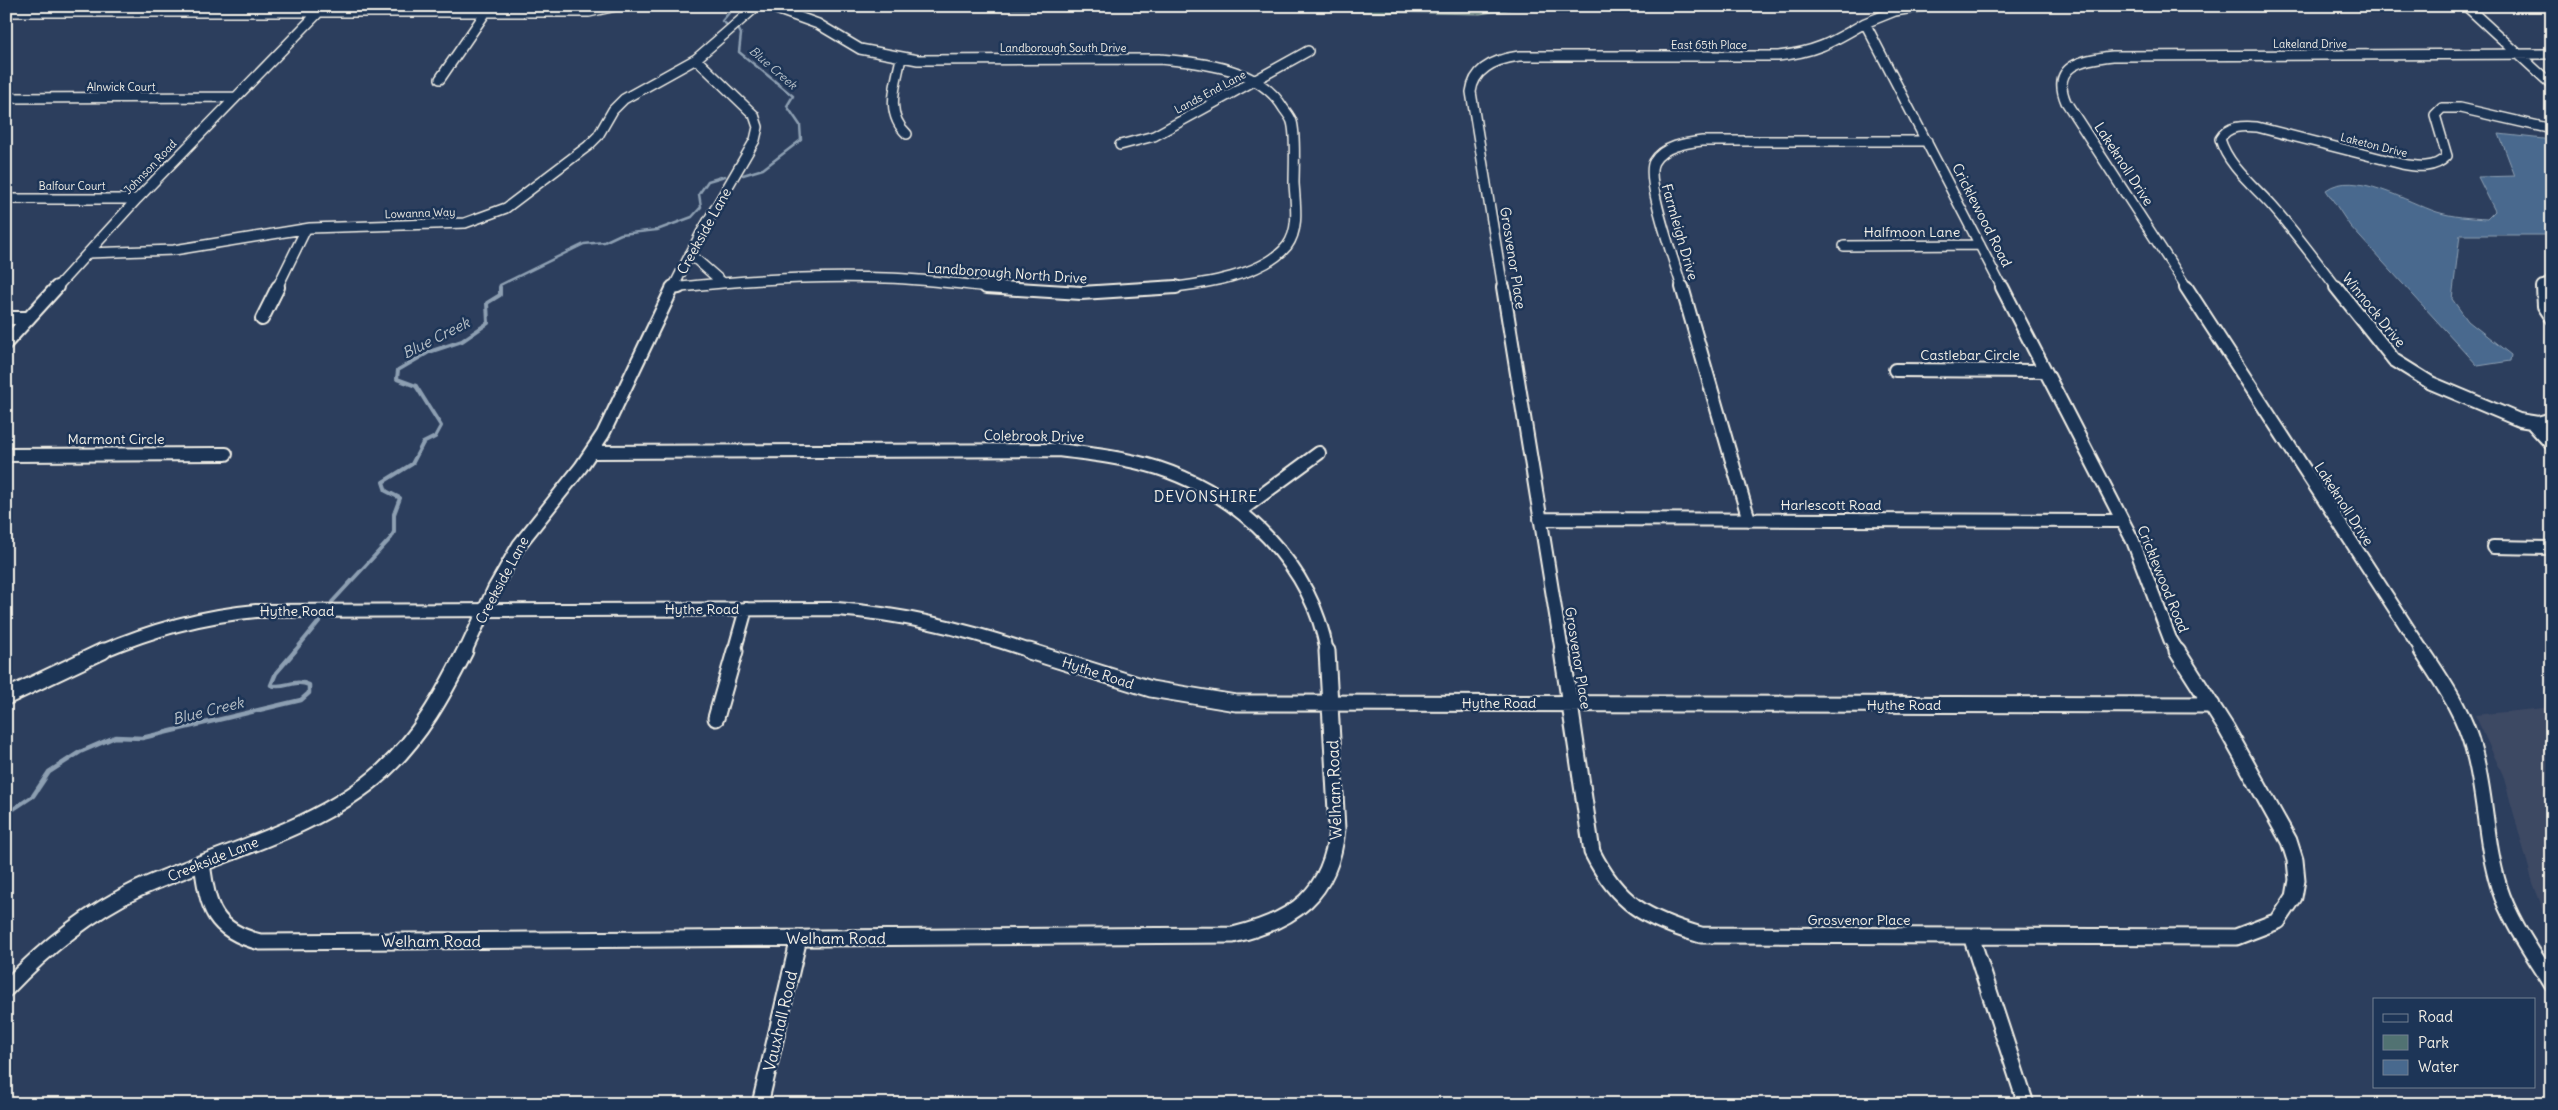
<svg xmlns="http://www.w3.org/2000/svg" width="2558" height="1110" font-family="Delius,sans-serif">
  <rect width="100%" height="100%" fill="#2c3e5d"/>
  <filter id="ink" filterUnits="userSpaceOnUse"><feTurbulence type="fractalNoise" baseFrequency=".02" numOctaves="2"/><feDisplacementMap in="SourceGraphic" scale="10" xChannelSelector="R" yChannelSelector="G"/><feConvolveMatrix kernelMatrix="1 2 1 2 8 2 1 2 1" color-interpolation-filters="sRGB"/></filter>
  <g filter="url(#ink)">
    <path fill="#3d4864" d="M 2552,699 L 2552,933 L 2533,883 L 2503,775 L 2475,715 L 2544,708 Z"/>
    <path fill="#517272" stroke="#a2b2ad" d="M 6,6 L 327,6 L 318,13 L 6,12 Z
      M 849,6 L 1874,6 L 1854,9 L 1514,9 L 1480,14 L 1221,9 L 848,9 Z"/>
    <path fill="#48698e" stroke="#8d9fb2" d="M 2499,134 L 2552,140 L 2552,235 L 2460,235 L 2452,299 L 2468,321 L 2511,355 L 2510,361 L 2478,366 L 2350,226 L 2326,190 C 2354,169 2409,203 2437,212 C 2453,217 2470,218 2487,219 L 2495,211 L 2478,177 L 2515,176 Z"/>
    <g fill="none" stroke-linecap="round" stroke-linejoin="round">
      <path stroke="#8d9fb2" stroke-width="2.5" d="M 726,24 L 722,21 L 735,6
        M 739,30 L 741,34 L 739,52 L 793,96 L 787,106 L 800,125 L 801,140 L 763,169 L 743,175
        M 500,288 L 500,285 L 584,244 L 604,242 L 621,234 L 657,230 L 692,217 L 701,207 L 699,194 L 708,181 L 725,176"/>
      <path stroke="#8d9fb2" stroke-width="4" d="M 332,602 L 391,538 L 394,532 L 394,514 L 400,498 L 386,491 L 383,482 L 412,464 L 423,443 L 435,437 L 441,426 L 416,386 L 397,379 L 398,370 L 429,352 L 462,341 L 488,323 L 487,303 L 500,295 L 500,287
        M 294,652 L 321,619"/>
      <path stroke="#8d9fb2" stroke-width="4.5" d="M 6,814 L 33,796 L 49,772 L 80,752 L 115,737 L 142,738 L 301,700 L 309,693 L 309,685 C 294,678 284,690 271,685 L 276,673 L 295,651"/>
      <g stroke="#f4f1e8" stroke-width="12">
        <path id="minor-far2" d="M 768,6 L 818,24 L 860,49 L 918,60 L 1159,59 C 1203,63 1259,67 1284,109 C 1287,113 1291,118 1292,122 C 1296,135 1294,167 1294,183 C 1295,203 1300,229 1287,246 C 1263,276 1202,284 1167,288
          M 2466,6 L 2552,85
          M 6,12 L 589,12 L 616,6
          M 1865,23 L 2002,288
          M 1865,23 L 1895,11 L 1924,6
          M 901,58 C 896,84 884,113 907,134
          M 440,79 L 486,12
          M 6,98 L 236,97
          M 1120,145 L 1154,136 L 1308,51
          M 6,199 L 137,199
          M 1844,246 L 1980,245
          M 88,253 L 174,250 L 310,228 L 465,223 L 506,208 L 588,146 L 598,136 L 613,110 L 624,99 L 696,59 L 757,6
          M 690,254 L 723,283
          M 56,288 L 137,199 L 318,13
          M 277,288 L 306,229
          M 672,288 C 743,280 815,275 886,278 C 924,279 960,284 997,288
          M 673,288 L 701,233 L 755,140 L 758,127 L 754,115 L 696,59
          M 1503,288 L 1471,92 C 1474,67 1497,59 1519,56 L 1778,56 C 1817,52 1832,42 1865,23
          M 1682,288 C 1676,266 1644,178 1654,162 C 1663,146 1686,143 1702,141 L 1927,141
          M 2187,288 L 2066,102 C 2050,65 2084,59 2113,56 L 2552,54
          M 2337,288 C 2316,261 2295,232 2272,206 C 2254,186 2228,166 2220,139 C 2228,125 2243,126 2257,127 L 2402,164 C 2418,167 2435,169 2447,156 L 2435,115 L 2442,108 L 2460,108 L 2552,129
          M 2543,288 L 2552,278"/>
      </g>
      <g stroke="#f4f1e8" stroke-width="16">
        <path id="minor-far1" d="M 986,287 L 1081,293 L 1176,287
          M 1503,287 L 1562,652
          M 1682,287 L 1749,520
          M 2002,287 L 2133,541 L 2170,639 L 2178,652
          M 2186,287 L 2423,652
          M 2336,287 L 2394,360 L 2431,383 L 2519,420 L 2538,423 L 2552,419
          M 2543,287 L 2544,306 L 2552,318
          M 672,288 L 679,287
          M 6,318 L 29,318
          M 262,319 L 278,287
          M 6,343 L 57,287
          M 1895,370 L 2045,371
          M 2532,423 L 2552,445
          M 591,452 L 1058,450 C 1092,454 1125,458 1158,468 C 1241,495 1312,565 1327,652
          M 6,455 L 226,454
          M 1240,511 L 1319,453
          M 1540,519 L 2122,521
          M 2493,547 L 2552,548
          M 100,652 C 151,630 201,616 256,611 L 837,609 C 905,614 969,630 1033,652
          M 465,652 L 494,589 L 519,545 L 581,467 L 603,434 L 673,287
          M 734,652 L 746,609"/>
      </g>
      <g stroke="#f4f1e8" stroke-width="19">
        <path id="minor" d="M 1029,651 L 1151,689 L 1236,703 L 2212,705
          M 1562,651 L 1592,852 C 1618,904 1646,919 1701,935 L 2236,937 L 2278,921 L 2294,897 L 2297,880 L 2295,860 L 2289,841 L 2226,728 L 2177,651
          M 2422,651 C 2443,683 2465,714 2474,752 C 2486,796 2485,843 2499,887 C 2510,922 2533,953 2552,984
          M 6,697 L 103,651
          M 716,718 L 735,651
          M 202,863 C 208,908 213,930 260,942 L 1233,935 C 1294,921 1331,894 1337,829 L 1327,651
          M 1971,936 L 2026,1104
          M 6,989 C 44,949 88,913 138,889 C 217,853 317,831 383,771 C 420,737 443,695 465,651
          M 760,1104 L 799,938"/>
      </g>
      <use href="#minor-far2" stroke="#1d3557" stroke-width="9"/>
      <use href="#minor-far1" stroke="#1d3557" stroke-width="12"/>
      <use href="#minor" stroke="#1d3557" stroke-width="15"/>
    </g>
  </g>
  <g text-anchor="middle" stroke-width="5" stroke-linejoin="round" paint-order="stroke">
    <g font-size="11" fill="#f4f1e8" stroke="#1d3557">
      <text x="2310" y="48">Lakeland Drive</text>
      <text x="1709" y="49">East 65th Place</text>
      <text x="1063" y="52">Landborough South Drive</text>
      <text x="121" y="91">Alnwick Court</text>
      <text transform="translate(1210 92) rotate(-28)" y="4">Lands End Lane</text>
      <text transform="translate(2374 145) rotate(14)" y="4">Laketon Drive</text>
      <text transform="translate(150 167) rotate(-46)" y="4">Johnson Road</text>
      <text x="72" y="190">Balfour Court</text>
      <text transform="translate(420 213) rotate(-2)" y="4">Lowanna Way</text>
    </g>
    <g font-size="12" font-style="italic" fill="#b8c1c8" stroke="#1d3557">
      <text transform="translate(773 68) rotate(41)" y="4">Blue Creek</text>
    </g>
    <g font-size="14" fill="#f4f1e8" stroke="#1d3557">
      <text transform="translate(2124 164) rotate(57)" y="5">Lakeknoll Drive</text>
      <text transform="translate(1982 215) rotate(63)" y="5">Cricklewood Road</text>
      <text transform="translate(704 231) rotate(-61)" y="5">Creekside Lane</text>
      <text transform="translate(1680 232) rotate(74)" y="5">Farmleigh Drive</text>
      <text x="1912" y="237">Halfmoon Lane</text>
      <text transform="translate(1513 258) rotate(81)" y="5">Grosvenor Place</text>
      <text transform="translate(1007 273) rotate(4)" y="5">Landborough North Drive</text>
      <text transform="translate(2374 310) rotate(51)" y="5">Winnock Drive</text>
      <text x="1970" y="360">Castlebar Circle</text>
      <text transform="translate(1034 436) rotate(1)" y="5">Colebrook Drive</text>
      <text x="116" y="444">Marmont Circle</text>
      <text transform="translate(2344 504) rotate(57)" y="5">Lakeknoll Drive</text>
      <text x="1831" y="510">Harlescott Road</text>
      <text transform="translate(2163 579) rotate(68)" y="5">Cricklewood Road</text>
      <text transform="translate(502 580) rotate(-62)" y="5">Creekside Lane</text>
      <text x="702" y="614">Hythe Road</text>
      <text x="297" y="616">Hythe Road</text>
      <text transform="translate(1578 658) rotate(81)" y="5">Grosvenor Place</text>
      <text transform="translate(1098 673) rotate(18)" y="5">Hythe Road</text>
      <text x="1499" y="708">Hythe Road</text>
      <text x="1904" y="710">Hythe Road</text>
      <text transform="translate(213 859) rotate(-22)" y="5">Creekside Lane</text>
      <text x="1859" y="925">Grosvenor Place</text>
    </g>
    <g font-size="15" font-style="italic" fill="#b8c1c8" stroke="#1d3557">
      <text transform="translate(436 338) rotate(-27)" y="5">Blue Creek</text>
      <text transform="translate(208 711) rotate(-14)" y="5">Blue Creek</text>
    </g>
    <g font-size="15" letter-spacing="1" fill="#f4f1e8" stroke="#1d3557">
      <text x="1206" y="502">DEVONSHIRE</text>
    </g>
    <g font-size="16" fill="#f4f1e8" stroke="#1d3557">
      <text transform="translate(1334 790) rotate(-92)" y="6">Welham Road</text>
      <text x="836" y="944">Welham Road</text>
      <text x="431" y="947">Welham Road</text>
      <text transform="translate(780 1021) rotate(-77)" y="6">Vauxhall Road</text>
    </g>
  </g>
  <rect width="2558" height="1110" fill="none" stroke="#1d3557" stroke-width="25"/>
  <rect x="12" y="12" width="2533" height="1085" fill="none" stroke="#f4f1e8" stroke-width="2" filter="url(#ink)"/>
  <rect x="2373" y="998" width="162" height="90" fill="#1d3557" stroke="#738091"/>
  <rect x="2383" y="1014" width="25" height="8" fill="#1d3557" stroke="#738091"/>
  <text x="2418" y="1022" font-size="15" fill="#f4f1e8">Road</text>
  <rect x="2383" y="1035" width="25" height="15" fill="#517272" stroke="#738091"/>
  <text x="2418" y="1048" font-size="15" fill="#f4f1e8">Park</text>
  <rect x="2383" y="1060" width="25" height="15" fill="#48698e" stroke="#738091"/>
  <text x="2418" y="1072" font-size="15" fill="#f4f1e8">Water</text>
</svg>
